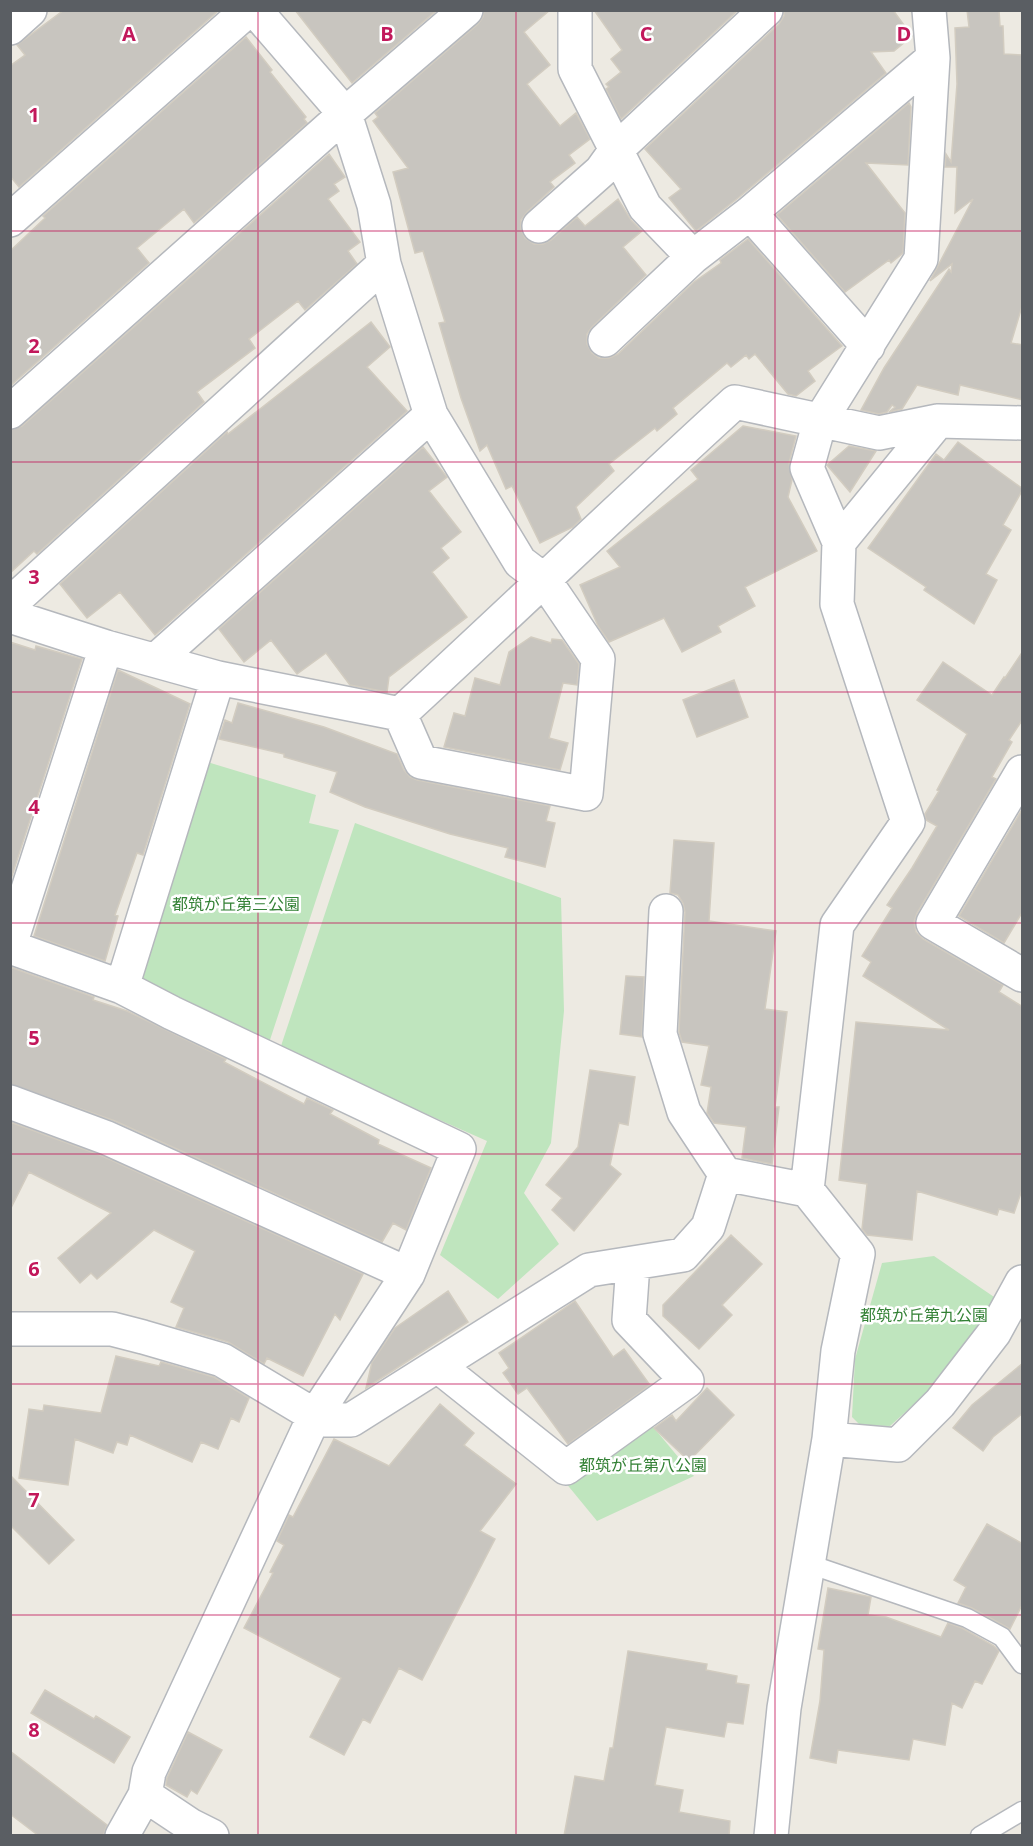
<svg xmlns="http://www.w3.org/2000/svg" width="1033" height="1846" font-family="'Open Sans','Noto Sans JP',sans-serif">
  <rect width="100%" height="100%" fill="#edeae2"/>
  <path fill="#bfe5be" d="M 204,761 L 316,795 L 309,823 L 339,830 L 267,1049 L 132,986 Z
    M 355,823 L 561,898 L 564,1011 L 551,1143 L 524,1193 L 559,1244 L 498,1299 L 440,1255 L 487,1141 L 280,1049 Z
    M 934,1256 L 1000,1301 L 942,1379 L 890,1426 L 860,1425 L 852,1417 L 855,1359 L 882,1263 Z
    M 649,1422 L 694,1476 L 597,1521 L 565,1482 Z"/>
  <path fill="#c8c5bf" stroke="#d2ccc0" stroke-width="1.5" d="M 64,10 L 219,10 L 19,187 L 10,176 L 10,66 L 25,55 L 17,45 Z
    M 295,10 L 437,10 L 352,83 Z
    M 484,10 L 550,10 L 524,32 L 550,65 L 527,84 L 560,126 L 576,113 L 590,139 L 569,155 L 575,163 L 550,182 L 554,187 L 527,212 L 521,220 L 521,229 L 525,238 L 534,244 L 543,244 L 551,240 L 577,217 L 585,226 L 618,199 L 631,220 L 642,231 L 623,247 L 646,275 L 592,327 L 587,334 L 587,344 L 592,353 L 599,358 L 609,358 L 618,354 L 694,282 L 721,263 L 720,260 L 748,239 L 842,346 L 808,371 L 815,381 L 796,396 L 788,394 L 755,354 L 749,359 L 746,355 L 731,367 L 727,363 L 673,408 L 677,414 L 657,431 L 655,428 L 609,464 L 614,471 L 576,507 L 581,519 L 573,527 L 540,543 L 512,486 L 506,489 L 487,445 L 480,451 L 461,398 L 439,323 L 445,322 L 423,251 L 415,253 L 393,172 L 408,168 L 373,121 L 378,117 L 375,113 L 478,24 L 483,17 Z
    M 594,10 L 738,10 L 621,119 L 606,89 L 609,87 L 606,84 L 621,72 L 611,59 L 622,50 Z
    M 784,10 L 893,10 L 912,36 L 894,51 L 871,52 L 886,73 L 738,198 L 696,231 L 669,198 L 681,189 L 645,149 L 779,24 L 784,16 Z
    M 967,10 L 999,10 L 1000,26 L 1003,26 L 1004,54 L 1023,55 L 1023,303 L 1011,343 L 1023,345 L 1023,400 L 960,385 L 958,395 L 917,385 L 902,409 L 889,412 L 895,407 L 892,405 L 887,412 L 879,414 L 861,410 L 884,368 L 949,269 L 951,272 L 952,264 L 930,281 L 973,199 L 955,213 L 957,167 L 945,167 L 946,154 L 951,162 L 957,84 L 955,28 L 969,27 Z
    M 246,37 L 272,70 L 270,72 L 306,117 L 304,119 L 307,123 L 194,223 L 184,209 L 137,248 L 149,263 L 10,386 L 10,251 L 45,218 L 43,216 Z
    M 909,103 L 911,107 L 908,165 L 866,163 L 905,213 L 903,253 L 891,263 L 889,260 L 845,292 L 777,215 Z
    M 329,154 L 345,177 L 334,184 L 339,191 L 328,199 L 360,242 L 348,251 L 357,264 L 305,310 L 298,301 L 249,339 L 255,348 L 197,392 L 204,402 L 37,554 L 34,551 L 10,573 L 10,430 L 22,426 Z
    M 371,322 L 390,347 L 367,367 L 407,411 L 155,635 L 120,592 L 87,618 L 60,584 L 227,432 L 228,434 Z
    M 743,426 L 796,436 L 789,463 L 792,480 L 788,497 L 817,551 L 745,587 L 755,606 L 718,626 L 721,632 L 682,652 L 664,618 L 609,642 L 598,626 L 580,585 L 620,567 L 607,551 L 698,479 L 691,470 Z
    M 958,442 L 1023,489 L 1003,525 L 1011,530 L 986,574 L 997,580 L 974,624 L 924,590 L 926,587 L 868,548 L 936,454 L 944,460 Z
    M 849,446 L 876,451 L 850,492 L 827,465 Z
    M 423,447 L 447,477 L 429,491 L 461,532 L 441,548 L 449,558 L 432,572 L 467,617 L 389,677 L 387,692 L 350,685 L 326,653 L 297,674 L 271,640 L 244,662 L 219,629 Z
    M 531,637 L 551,643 L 552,639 L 562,640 L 579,664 L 577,685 L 563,683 L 549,738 L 568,743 L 560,770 L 444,747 L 454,713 L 465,716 L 475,678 L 500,685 L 509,652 Z
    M 10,642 L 35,650 L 36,646 L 82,659 L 10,882 Z
    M 1023,651 L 1023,719 L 1009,740 L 1012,742 L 992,777 L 996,779 L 917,913 L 914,922 L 916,932 L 923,939 L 1003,985 L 999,992 L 1023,1007 L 1023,1187 L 1014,1213 L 999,1209 L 997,1215 L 917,1191 L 912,1240 L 867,1235 L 862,1229 L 867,1184 L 839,1180 L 856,1022 L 949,1030 L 863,976 L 871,962 L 862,956 L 892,908 L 887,905 L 912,868 L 937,826 L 926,820 L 925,814 L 939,791 L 937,790 L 967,734 L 917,700 L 943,662 L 992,695 L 1004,677 L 1005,678 Z
    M 118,670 L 190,704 L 143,855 L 137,853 L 115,915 L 118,916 L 105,961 L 34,936 Z
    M 734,680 L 748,717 L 697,737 L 683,700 Z
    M 238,703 L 324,727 L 397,754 L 404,770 L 410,777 L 417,780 L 550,806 L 546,821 L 555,823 L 545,867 L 505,857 L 508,848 L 450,834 L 365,807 L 330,792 L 337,772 L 284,757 L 284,754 L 219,739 L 225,720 L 232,723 Z
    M 1023,808 L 1023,911 L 1004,943 L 959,916 Z
    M 674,840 L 714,843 L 709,921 L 776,931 L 765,1009 L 787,1012 L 775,1107 L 779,1107 L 772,1164 L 742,1158 L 746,1127 L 714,1123 L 707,1113 L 711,1087 L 701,1085 L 709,1046 L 682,1042 L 679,1032 L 685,912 L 683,903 L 678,895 L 670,893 Z
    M 10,967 L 94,997 L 93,1000 L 127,1011 L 226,1059 L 224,1062 L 304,1104 L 307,1098 L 324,1106 L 333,1110 L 330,1114 L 379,1140 L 378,1144 L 431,1168 L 406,1230 L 393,1223 L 382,1242 L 115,1121 L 10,1084 Z
    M 626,976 L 644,977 L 642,1037 L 620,1034 Z
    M 590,1070 L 635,1077 L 628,1125 L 619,1123 L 610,1165 L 621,1174 L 574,1231 L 552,1210 L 562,1198 L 546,1185 L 578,1147 Z
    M 10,1122 L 100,1155 L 363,1274 L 340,1320 L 335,1314 L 303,1376 L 267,1358 L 264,1364 L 228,1342 L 176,1327 L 184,1308 L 171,1302 L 195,1251 L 154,1230 L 97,1279 L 91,1273 L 80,1283 L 58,1258 L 111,1213 L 29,1172 L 10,1210 Z
    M 731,1235 L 762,1264 L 722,1305 L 732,1315 L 699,1349 L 663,1316 L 663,1305 Z
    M 448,1291 L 468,1322 L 366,1388 L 372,1362 L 395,1328 Z
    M 575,1301 L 613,1357 L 624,1349 L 650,1385 L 568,1444 L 527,1388 L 518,1394 L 503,1373 L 509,1368 L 499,1353 Z
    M 116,1356 L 159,1366 L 161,1362 L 214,1377 L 249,1398 L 239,1422 L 231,1418 L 218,1449 L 201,1442 L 192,1462 L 130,1435 L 127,1445 L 117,1442 L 113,1453 L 75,1439 L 68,1485 L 19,1478 L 29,1409 L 43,1411 L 44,1405 L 101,1413 Z
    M 1023,1363 L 1023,1413 L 993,1437 L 983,1451 L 953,1428 L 972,1405 Z
    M 707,1388 L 734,1415 L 689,1461 L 654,1428 L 672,1415 L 676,1421 Z
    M 440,1404 L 474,1433 L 464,1445 L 516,1484 L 480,1531 L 495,1539 L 422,1680 L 399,1668 L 370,1723 L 363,1719 L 344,1755 L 310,1737 L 341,1678 L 244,1628 L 273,1573 L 270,1572 L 284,1545 L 277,1541 L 289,1515 L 293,1517 L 334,1439 L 389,1466 Z
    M 10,1475 L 74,1540 L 49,1564 L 10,1525 Z
    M 987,1524 L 1023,1544 L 1023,1603 L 1010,1629 L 972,1608 L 958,1603 L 966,1587 L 954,1580 Z
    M 828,1588 L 871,1597 L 868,1615 L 886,1617 L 941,1637 L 948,1623 L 962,1628 L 994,1646 L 999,1651 L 982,1684 L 975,1681 L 962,1708 L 952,1703 L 945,1745 L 913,1739 L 909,1760 L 838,1750 L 836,1763 L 810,1758 L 820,1701 L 824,1650 L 818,1649 Z
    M 628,1651 L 707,1664 L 706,1670 L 737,1676 L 736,1683 L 749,1685 L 743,1724 L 727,1722 L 724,1737 L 666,1727 L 655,1785 L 683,1790 L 679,1812 L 730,1821 L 729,1836 L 564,1836 L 575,1776 L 604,1781 L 610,1748 L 613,1748 Z
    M 45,1690 L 94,1719 L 96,1716 L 130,1737 L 114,1763 L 31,1713 Z
    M 188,1732 L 222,1750 L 197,1794 L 191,1790 L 187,1797 L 166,1785 L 167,1778 Z
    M 10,1751 L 107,1825 L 103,1836 L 39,1836 L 10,1814 Z"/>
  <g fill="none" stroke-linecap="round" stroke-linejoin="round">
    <g stroke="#b5b8bd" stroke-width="21">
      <path id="lane" d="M 809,1564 L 967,1618 L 1002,1637 L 1022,1664
        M 980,1836 L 1022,1811"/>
    </g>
    <g stroke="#b5b8bd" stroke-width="36">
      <path id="street" d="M 255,10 L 345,114 L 374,205 L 384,264 L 431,415 L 520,562 L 545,581 L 598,659 L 586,794 L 421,762 L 400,714
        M 575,10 L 575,69 L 645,207 L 693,257
        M 10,28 L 30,10
        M 750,213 L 868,346
        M 10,220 L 248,10
        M 539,226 L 601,171 L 616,150 L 766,10
        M 605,340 L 693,257 L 750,213 L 933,58
        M 10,412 L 345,114 L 466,10
        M 839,542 L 938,421
        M 10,604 L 384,264
        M 10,616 L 106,647 L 218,678 L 400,714 C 512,611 622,505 735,402 L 879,433 L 938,421 L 1022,423
        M 156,660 L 431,415
        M 1022,772 L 933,923 L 1022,975
        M 666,911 L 660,1034 L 684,1112 L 725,1174 L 807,1190
        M 10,945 L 106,647
        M 10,947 L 122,987 L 172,1013 L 459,1149 L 408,1274 L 314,1417 L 149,1772 L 145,1795 L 122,1836
        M 122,987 L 218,678
        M 10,1102 L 107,1138 L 408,1274
        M 10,1329 L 112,1329 L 143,1337 L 222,1360 L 322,1420 L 351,1420 L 589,1270 L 683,1255 L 708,1227 L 725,1174
        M 438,1366 L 566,1468 L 687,1381 L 629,1320 L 633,1264
        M 829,1439 L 838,1351 L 858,1254 L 807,1190 L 837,925 L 908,822 L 837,604 L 839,542 L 807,468 L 820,421 L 921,259 L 933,58 L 929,10
        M 145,1795 L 190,1825 L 212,1836
        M 771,1836 L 784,1708 L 829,1439 L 898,1445 L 940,1403 L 994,1333 L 1022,1282"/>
    </g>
    <use href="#lane" stroke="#fff" stroke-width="18"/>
    <use href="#street" stroke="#fff" stroke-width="33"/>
  </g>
  <path fill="none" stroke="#c2185b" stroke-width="1.5" stroke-opacity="0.55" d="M 258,10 L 258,1836M 516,10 L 516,1836M 775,10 L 775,1836M 10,231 L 1022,231M 10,462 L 1022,462M 10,692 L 1022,692M 10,923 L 1022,923M 10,1154 L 1022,1154M 10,1384 L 1022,1384M 10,1615 L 1022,1615"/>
  <g text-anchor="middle" stroke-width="5" stroke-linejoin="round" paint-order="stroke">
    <g font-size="16" fill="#338135" stroke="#fff">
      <text x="236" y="910">都筑が丘第三公園</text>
      <text x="924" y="1321">都筑が丘第九公園</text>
      <text x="643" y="1471">都筑が丘第八公園</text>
    </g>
  </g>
  <g font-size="20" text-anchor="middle" font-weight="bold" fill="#c2185b" stroke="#fff" stroke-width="5" stroke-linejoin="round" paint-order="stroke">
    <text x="129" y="41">A</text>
    <text x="387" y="41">B</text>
    <text x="646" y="41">C</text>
    <text x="904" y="41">D</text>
    <text x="34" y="122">1</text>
    <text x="34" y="353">2</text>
    <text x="34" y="584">3</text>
    <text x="34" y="814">4</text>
    <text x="34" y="1045">5</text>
    <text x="34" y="1276">6</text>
    <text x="34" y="1507">7</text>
    <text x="34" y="1737">8</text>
  </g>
  <rect width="1033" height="1846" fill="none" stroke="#5a5e63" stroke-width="24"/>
</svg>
